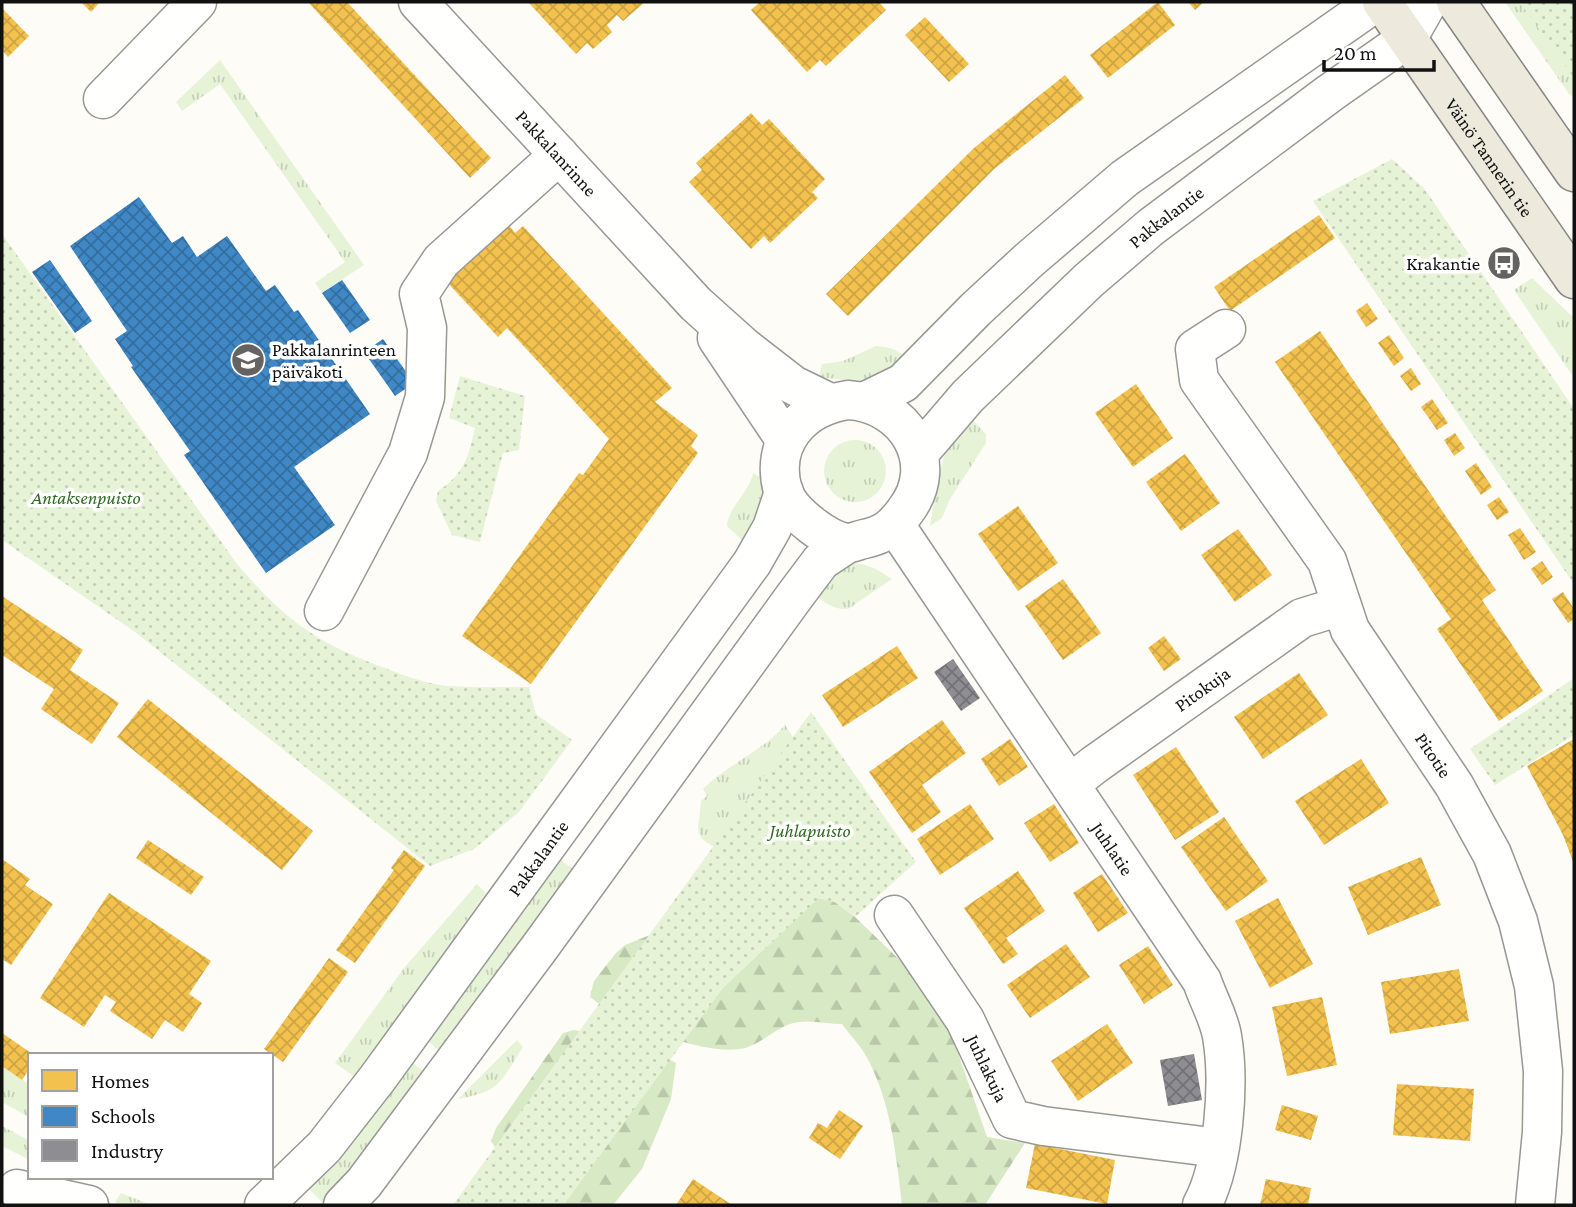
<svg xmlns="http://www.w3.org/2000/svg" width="1576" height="1207" font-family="'Crimson Pro',serif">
  <defs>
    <pattern id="grass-tufts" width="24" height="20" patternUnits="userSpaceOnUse" patternTransform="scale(1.75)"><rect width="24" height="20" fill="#e7f3d7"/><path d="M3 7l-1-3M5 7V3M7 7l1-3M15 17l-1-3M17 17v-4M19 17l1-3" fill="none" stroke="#c5cfb8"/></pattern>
    <pattern id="forest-firs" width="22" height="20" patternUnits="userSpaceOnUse" patternTransform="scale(1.75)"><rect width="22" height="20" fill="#d8eac5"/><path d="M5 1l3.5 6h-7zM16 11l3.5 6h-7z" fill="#b8c8a8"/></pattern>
    <pattern id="park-dots" width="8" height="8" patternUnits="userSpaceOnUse" patternTransform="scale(1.75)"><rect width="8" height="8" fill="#e7f3d7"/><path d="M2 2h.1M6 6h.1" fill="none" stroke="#c5cfb8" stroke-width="1.8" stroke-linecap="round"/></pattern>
    <pattern id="homes-cross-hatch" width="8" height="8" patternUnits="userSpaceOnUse" patternTransform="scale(1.75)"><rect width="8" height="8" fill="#f2c14e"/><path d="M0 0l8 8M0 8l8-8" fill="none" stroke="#cea543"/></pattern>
    <pattern id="schools-cross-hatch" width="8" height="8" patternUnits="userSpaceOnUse" patternTransform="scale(1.75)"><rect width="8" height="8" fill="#3f88c5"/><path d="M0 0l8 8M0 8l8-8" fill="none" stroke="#336e9f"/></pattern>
    <pattern id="industry-cross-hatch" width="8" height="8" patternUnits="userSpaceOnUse" patternTransform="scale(1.75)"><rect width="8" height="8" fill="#8d8d92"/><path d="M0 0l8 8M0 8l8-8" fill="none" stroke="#727276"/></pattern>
  </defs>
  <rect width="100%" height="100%" fill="#fdfcf7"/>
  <path fill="url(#grass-tufts)" d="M 1505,2 L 1574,2 L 1574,97 L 1569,94 Z
    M 220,60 L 364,265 L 322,293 L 315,283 L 345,262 L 220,84 L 182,111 L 176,102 Z
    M 1532,278 L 1574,318 L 1574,378 L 1514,290 Z
    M 876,346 C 889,347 898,349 907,359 L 879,379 L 860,382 L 819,377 L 822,364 L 843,361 Z
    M 968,415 L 986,434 L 986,443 L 950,499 L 942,518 L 930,526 L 936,487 L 949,438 Z
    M824 471a31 31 0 1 1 62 0a31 31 0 1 1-62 0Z
    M 753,473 L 763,479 L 762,503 L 746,544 L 727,526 C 727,509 749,493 753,473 Z
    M 849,563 C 867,563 877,569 892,579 L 848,609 C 833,610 824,602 812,593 Z
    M 785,725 L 828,788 L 725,852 C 691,836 698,836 701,801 L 707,796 L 703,789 C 729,763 762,752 785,725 Z
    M 561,860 L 573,869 L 439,1051 L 429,1042 Z
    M 477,884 L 486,893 L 355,1077 L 335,1063 L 404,968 Z
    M 517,1040 L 523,1047 C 501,1081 501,1092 458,1099 Z
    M 412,1062 L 427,1074 L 323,1203 L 309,1189 Z
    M 2,1066 L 30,1085 L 30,1118 L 2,1102 Z
    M 2,1126 L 30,1141 L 30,1160 L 2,1146 Z
    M 121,1193 L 151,1205 L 121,1205 L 115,1202 Z"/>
  <path fill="url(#forest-firs)" d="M 819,898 L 835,902 L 855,917 L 906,966 L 949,1027 L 987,1137 L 1025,1143 L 985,1205 L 902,1205 C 896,1154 891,1100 865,1054 C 859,1044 849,1034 842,1024 C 828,1024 812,1020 799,1022 C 778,1024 761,1046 740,1049 C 700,1055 621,1022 590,997 L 594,981 L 616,953 L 625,945 L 655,933 Z
    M 574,1030 L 631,1040 L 676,1063 L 671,1099 L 642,1169 L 613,1205 L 536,1205 L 491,1141 L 496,1128 L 563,1033 Z"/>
  <path fill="url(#park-dots)" d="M 1520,2 L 1574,2 L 1574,78 Z
    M 1392,159 L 1424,188 L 1574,409 L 1574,584 L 1313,201 Z
    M 2,234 L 237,564 C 285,620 316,643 385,668 C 405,676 427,684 448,686 C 475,688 502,687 529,687 L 536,714 L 572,740 L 519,812 L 474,849 L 430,866 L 135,632 L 2,540 Z
    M 460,376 L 525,396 L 519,450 L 503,453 L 480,542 L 452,535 L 436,501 L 438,491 C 464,474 468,458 475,428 L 449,418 Z
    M 1574,678 L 1574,735 L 1495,785 L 1470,749 Z
    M 811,712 L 916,862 L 855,917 L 835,902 L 819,898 L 723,988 L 565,1203 L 566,1205 L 453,1205 Z"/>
  <path fill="url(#homes-cross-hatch)" d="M 81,2 L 100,2 L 91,12 Z
    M 308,2 L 347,2 L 491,158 L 470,178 Z
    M 528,2 L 645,2 L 623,21 L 617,15 L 607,25 L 612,32 L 593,49 L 587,43 L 576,54 Z
    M 760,2 L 879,2 L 886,10 L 826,66 L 820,60 L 807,72 L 751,10 Z
    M 1158,2 L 1175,25 L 1108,78 L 1090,55 Z
    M 1188,2 L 1204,2 L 1195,10 Z
    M 2,8 L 29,36 L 8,57 L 2,50 Z
    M 925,17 L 969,64 L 949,82 L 905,35 Z
    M 1065,75 L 1084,98 L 994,169 L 848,316 L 826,294 L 974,148 Z
    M 751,113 L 762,125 L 769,119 L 825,179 L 812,192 L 818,198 L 770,243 L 764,236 L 751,249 L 689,182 L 702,170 L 696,163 Z
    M 1319,215 L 1335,238 L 1230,311 L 1214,287 Z
    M 508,224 L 515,233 L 523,226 L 672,388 L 655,402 L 698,435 L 691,446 L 698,453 L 531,684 L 462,636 L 579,473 L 583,475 L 609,439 L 507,328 L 498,337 L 446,281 Z
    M 1367,303 L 1378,319 L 1366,327 L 1356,311 Z
    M 1320,331 L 1496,590 L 1482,600 L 1543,691 L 1499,721 L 1437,629 L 1451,619 L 1275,362 Z
    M 1389,335 L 1404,358 L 1394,366 L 1378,343 Z
    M 1411,368 L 1421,384 L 1411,391 L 1400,376 Z
    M 1136,384 L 1173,438 L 1133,467 L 1095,413 Z
    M 1432,399 L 1448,423 L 1437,430 L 1421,407 Z
    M 1455,433 L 1465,448 L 1454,456 L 1444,440 Z
    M 1185,454 L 1220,503 L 1181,531 L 1146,482 Z
    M 1476,463 L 1492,487 L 1481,495 L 1465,471 Z
    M 1499,497 L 1509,512 L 1497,520 L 1487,505 Z
    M 1018,506 L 1058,563 L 1018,591 L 978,534 Z
    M 1520,528 L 1536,552 L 1524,560 L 1508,535 Z
    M 1238,529 L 1272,575 L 1235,602 L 1201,555 Z
    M 1542,561 L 1553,577 L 1542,585 L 1531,569 Z
    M 1063,579 L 1101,633 L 1063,660 L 1025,606 Z
    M 1563,592 L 1574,609 L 1574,619 L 1568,623 L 1552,599 Z
    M 2,596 L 83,650 L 70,670 L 119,703 L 92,744 L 41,709 L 54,689 L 2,655 Z
    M 1164,636 L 1181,659 L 1164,671 L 1148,648 Z
    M 897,646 L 918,678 L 843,727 L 822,695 Z
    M 1299,673 L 1328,715 L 1263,759 L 1234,717 Z
    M 148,699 L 313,831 L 282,870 L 117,737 Z
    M 942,720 L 966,753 L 922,785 L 941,812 L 912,833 L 869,772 Z
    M 1010,739 L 1028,767 L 999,786 L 981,759 Z
    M 1574,739 L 1574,864 L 1563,835 L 1527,766 Z
    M 1176,747 L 1219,812 L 1175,840 L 1133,775 Z
    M 1361,759 L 1389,803 L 1324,845 L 1295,801 Z
    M 970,804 L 994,839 L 940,875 L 917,839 Z
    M 1054,804 L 1079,843 L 1050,862 L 1024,823 Z
    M 1224,817 L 1268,881 L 1226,911 L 1181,847 Z
    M 148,840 L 204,877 L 191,895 L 136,858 Z
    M 404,850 L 425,866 L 355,963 L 336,950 L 394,870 L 391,868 Z
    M 1421,857 L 1441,905 L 1368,935 L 1348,887 Z
    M 2,859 L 30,879 L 25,885 L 53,904 L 11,965 L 2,959 Z
    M 1018,871 L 1045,911 L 1006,938 L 1018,954 L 1003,964 L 964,908 Z
    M 1102,874 L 1128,913 L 1098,932 L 1073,893 Z
    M 109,893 L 211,961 L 189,994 L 202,1003 L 183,1032 L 165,1020 L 152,1039 L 110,1011 L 116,1002 L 105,995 L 84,1027 L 40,998 Z
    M 1278,898 L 1313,964 L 1270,988 L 1235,921 Z
    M 1066,944 L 1090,977 L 1030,1018 L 1007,985 Z
    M 1148,946 L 1173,985 L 1144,1004 L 1119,965 Z
    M 329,958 L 348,972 L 283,1062 L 264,1049 Z
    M 1459,969 L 1469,1021 L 1390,1034 L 1381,982 Z
    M 1322,997 L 1337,1065 L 1287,1076 L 1272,1007 Z
    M 1107,1024 L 1133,1063 L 1078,1101 L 1051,1061 Z
    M 2,1033 L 34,1055 L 30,1055 L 30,1068 L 22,1080 L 2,1066 Z
    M 1397,1084 L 1474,1089 L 1470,1141 L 1393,1135 Z
    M 1282,1105 L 1318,1116 L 1311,1140 L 1275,1130 Z
    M 839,1110 L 863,1126 L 840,1159 L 809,1138 L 818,1123 L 827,1128 Z
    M 1035,1144 L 1115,1160 L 1107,1204 L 1026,1188 Z
    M 693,1179 L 732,1205 L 676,1205 Z
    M 1266,1179 L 1311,1188 L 1308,1205 L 1260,1205 Z"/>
  <path fill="url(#schools-cross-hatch)" d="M 139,197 L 172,243 L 183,236 L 197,257 L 227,236 L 266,291 L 275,285 L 294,312 L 298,310 L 370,414 L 294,467 L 335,525 L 266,573 L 184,455 L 190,451 L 131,367 L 133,366 L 115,339 L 127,331 L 70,246 Z
    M 50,260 L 92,321 L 75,333 L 32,272 Z
    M 342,280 L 370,320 L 350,333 L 322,293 Z
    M 383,339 L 414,383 L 395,396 L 364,352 Z"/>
  <path fill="url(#industry-cross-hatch)" d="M 953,659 L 980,698 L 961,711 L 934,672 Z
    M 1194,1054 L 1202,1100 L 1168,1106 L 1160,1060 Z"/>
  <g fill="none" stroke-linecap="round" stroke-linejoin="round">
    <g stroke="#979795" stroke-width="41">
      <g id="minor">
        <path id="s1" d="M 418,2 L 696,304 L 744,347 L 793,385 L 830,403"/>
        <path d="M 103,99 L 197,2"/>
        <path id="s2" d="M 1226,329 L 1195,349 L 1199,380 L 1327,561 L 1350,630 L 1454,785 L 1492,854 L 1518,921 L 1534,986 L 1543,1071 L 1542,1132 L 1535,1205"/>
        <path d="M 717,338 L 786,441"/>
        <path d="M 848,400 C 905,403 942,462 906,510 C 894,527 884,535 864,539 C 859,540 853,543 848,543 C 837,542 823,534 814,527 C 802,518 788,506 783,491 C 769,442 802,407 848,400 Z"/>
        <path d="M 866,401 L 903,383 L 976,309 L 1029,260 L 1125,178 L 1376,2"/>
        <path id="s3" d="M 920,452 L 968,396 L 1089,280 L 1151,227 L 1330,93 L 1407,39 L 1428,2"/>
        <path id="s4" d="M 895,525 L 1202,981 C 1208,999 1219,1018 1222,1036 C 1230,1083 1224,1164 1202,1205"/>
        <path d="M 324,611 L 408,453 L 425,397 L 427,328 L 419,294 L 441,261 L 559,155"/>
        <path id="s5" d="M 1070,784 L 1094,765 L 1302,618 L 1341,606"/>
        <path id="s6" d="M 894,915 L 965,1020 L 1012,1119 L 1043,1126 L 1219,1148"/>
        <path d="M 17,1189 L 89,1205"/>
        <path id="s7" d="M 264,1205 L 324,1147 L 377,1079 L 752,563 L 772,528 L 784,492"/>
        <path d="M 343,1205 L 364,1183 L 540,947 L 794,597 L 821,561 L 848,543"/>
      </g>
    </g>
    <g stroke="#858482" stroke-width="41">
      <g id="major">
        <path id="s8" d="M 1382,2 L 1574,279"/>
        <path d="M 1456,2 L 1574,172"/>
      </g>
    </g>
    <use href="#minor" stroke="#fffffe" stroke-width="38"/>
    <use href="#major" stroke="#ede9dc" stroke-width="38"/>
  </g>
  <defs>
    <g id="bus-disc" transform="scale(1.75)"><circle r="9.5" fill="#646362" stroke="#fff"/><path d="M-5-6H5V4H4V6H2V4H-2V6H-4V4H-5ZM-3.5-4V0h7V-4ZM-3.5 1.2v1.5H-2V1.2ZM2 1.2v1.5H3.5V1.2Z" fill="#fff"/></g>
    <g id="school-disc" transform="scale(1.75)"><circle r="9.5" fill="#646362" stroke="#fff"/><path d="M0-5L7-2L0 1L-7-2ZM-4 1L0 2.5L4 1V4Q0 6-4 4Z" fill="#fff"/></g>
  </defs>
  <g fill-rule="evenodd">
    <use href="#bus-disc" x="1504" y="263"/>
    <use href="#school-disc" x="248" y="360"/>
  </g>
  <g text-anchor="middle" stroke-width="7" stroke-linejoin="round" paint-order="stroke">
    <g font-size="19" fill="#111" stroke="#fff">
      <text dy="7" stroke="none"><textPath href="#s1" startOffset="205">Pakkalanrinne</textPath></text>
      <text dy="7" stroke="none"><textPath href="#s8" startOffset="189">Väinö Tannerin tie</textPath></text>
      <text dy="7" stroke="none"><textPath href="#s3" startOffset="341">Pakkalantie</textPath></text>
      <text dy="7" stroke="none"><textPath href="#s5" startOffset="163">Pitokuja</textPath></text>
      <text dy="7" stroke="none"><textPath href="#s2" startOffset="513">Pitotie</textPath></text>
      <text dy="7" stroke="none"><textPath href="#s4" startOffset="390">Juhlatie</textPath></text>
      <text dy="7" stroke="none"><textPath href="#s7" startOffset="443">Pakkalantie</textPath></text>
      <text dy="7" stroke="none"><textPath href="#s6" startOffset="180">Juhlakuja</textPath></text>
    </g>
    <g font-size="19" fill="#111" stroke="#fff" text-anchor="end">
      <text x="1480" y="270">Krakantie</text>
      <text x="272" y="356" text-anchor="start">Pakkalanrinteen<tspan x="272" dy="22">päiväkoti</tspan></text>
    </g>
    <g font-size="19" font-style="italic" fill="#2f6b1f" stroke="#fff">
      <text x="86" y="504">Antaksenpuisto</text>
      <text x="810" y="837">Juhlapuisto</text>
    </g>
  </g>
  <rect width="1576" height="1207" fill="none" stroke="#111111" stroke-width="7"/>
  <rect x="28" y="1053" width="245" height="126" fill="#ffffff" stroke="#a0a0a0" stroke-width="2"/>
  <rect x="42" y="1070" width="35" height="21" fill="#f2c14e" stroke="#a0a0a0" stroke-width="2"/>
  <text x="91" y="1088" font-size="21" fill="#111111">Homes</text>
  <rect x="42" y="1106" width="35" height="21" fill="#3f88c5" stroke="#a0a0a0" stroke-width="2"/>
  <text x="91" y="1123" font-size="21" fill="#111111">Schools</text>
  <rect x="42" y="1140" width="35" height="21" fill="#8d8d92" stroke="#a0a0a0" stroke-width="2"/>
  <text x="91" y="1158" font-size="21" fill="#111111">Industry</text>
  <path d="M1324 60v10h110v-10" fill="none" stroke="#111111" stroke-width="3.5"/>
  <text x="1334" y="60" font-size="21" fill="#111111" stroke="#ffffff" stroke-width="5" paint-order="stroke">20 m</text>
</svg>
